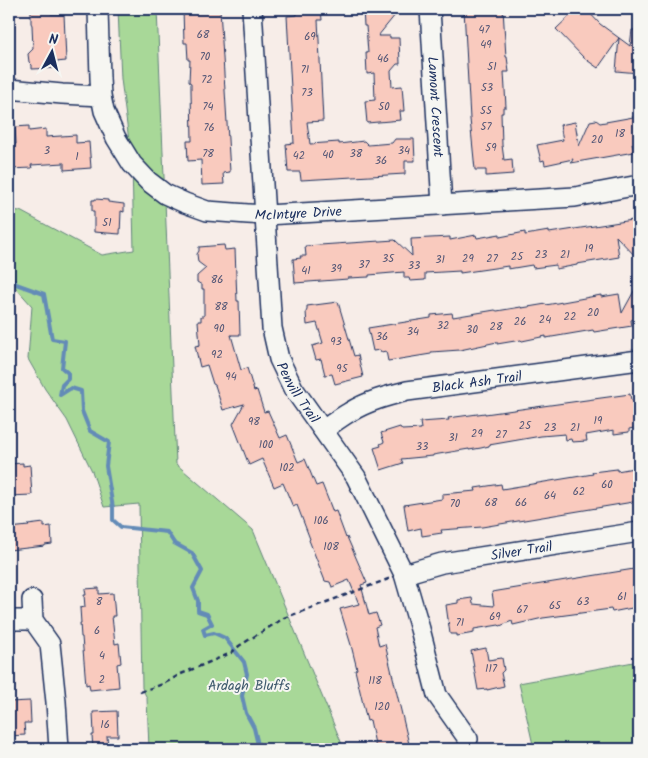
<svg xmlns="http://www.w3.org/2000/svg" width="648" height="758" font-family="Kalam,sans-serif">
  <rect width="100%" height="100%" fill="#f7ede8"/>
  <filter id="ink" filterUnits="userSpaceOnUse"><feTurbulence type="fractalNoise" baseFrequency=".02" numOctaves="2"/><feDisplacementMap in="SourceGraphic" scale="10" xChannelSelector="R" yChannelSelector="G"/><feConvolveMatrix kernelMatrix="1 2 1 2 8 2 1 2 1" color-interpolation-filters="sRGB"/></filter>
  <g filter="url(#ink)">
    <path fill="#a8d898" stroke="#62847b" d="M 118,9 L 157,9 L 176,464 L 253,530 L 344,749 L 149,749 L 147,698 L 142,688 L 139,504 L 104,507 L 92,471 L 67,420 L 45,389 L 28,359 L 32,306 L 9,280 L 9,210 L 20,211 L 102,255 L 134,250 L 132,164 L 121,79 Z
      M 639,661 L 639,749 L 534,749 L 519,683 Z"/>
    <g fill="none" stroke-linecap="round" stroke-linejoin="round">
      <path stroke="#638bb7" stroke-width="4" d="M 9,273 L 16,284 L 44,294 L 52,339 L 65,341 L 62,368 L 68,373 L 68,379 L 62,385 L 60,395 L 71,388 L 81,391 L 82,411 L 90,431 L 109,442 L 106,466 L 113,508 L 113,520 L 121,527 L 167,532 L 174,543 L 192,553 L 202,571 L 193,588 L 198,601 L 198,611 L 207,614 L 212,624 L 203,629 L 205,635 L 214,633 L 225,638 L 244,662 L 247,674 L 242,696 L 246,713 L 254,728 L 259,749"/>
    </g>
    <path fill="#f9cabe" stroke="#1b2f5e" d="M 31,9 L 52,9 L 51,14 L 64,14 L 66,61 L 56,62 L 56,68 L 32,69 L 32,65 L 29,62 L 28,54 L 33,49 L 32,25 L 31,23 Z
      M 183,9 L 220,9 L 230,172 L 223,173 L 224,184 L 202,185 L 201,160 L 188,161 L 187,141 L 192,141 L 191,90 L 191,83 L 189,82 L 190,60 L 188,60 L 187,43 L 184,43 Z
      M 297,9 L 321,9 L 322,20 L 318,20 L 323,121 L 307,122 L 310,144 L 339,142 L 339,144 L 364,141 L 368,145 L 392,143 L 395,139 L 414,139 L 415,161 L 405,161 L 405,174 L 301,180 L 300,172 L 288,172 L 286,144 L 294,143 L 287,16 L 297,15 Z
      M 363,9 L 400,9 L 378,36 L 390,36 L 390,38 L 399,38 L 400,64 L 397,64 L 391,71 L 392,87 L 402,86 L 404,111 L 400,111 L 401,120 L 367,123 L 365,101 L 375,100 L 374,73 L 367,74 L 366,53 L 368,53 L 366,26 L 364,26 Z
      M 464,9 L 503,9 L 506,57 L 507,57 L 509,72 L 504,72 L 506,107 L 503,107 L 503,113 L 501,113 L 502,145 L 504,160 L 512,159 L 513,174 L 486,176 L 486,170 L 475,170 L 470,119 Z
      M 577,9 L 586,9 L 600,24 L 630,46 L 632,30 L 639,30 L 639,73 L 616,71 L 619,38 L 598,68 L 584,58 L 556,29 Z
      M 639,116 L 639,142 L 632,144 L 634,152 L 571,163 L 573,159 L 545,165 L 544,160 L 541,161 L 537,145 L 563,140 L 560,125 L 575,122 L 579,146 L 590,121 L 596,120 L 600,123 Z
      M 29,126 L 29,131 L 46,129 L 46,137 L 76,135 L 76,143 L 89,142 L 91,168 L 64,170 L 64,163 L 31,165 L 32,168 L 9,169 L 9,144 L 16,144 L 15,127 Z
      M 95,199 L 108,200 L 108,202 L 124,204 L 124,212 L 121,211 L 120,234 L 94,232 L 94,211 L 92,211 L 92,200 L 95,200 Z
      M 639,219 L 639,260 L 616,236 L 619,257 L 577,264 L 577,265 L 556,269 L 556,265 L 533,268 L 532,265 L 508,269 L 508,266 L 460,273 L 460,271 L 425,273 L 425,280 L 410,281 L 409,278 L 404,278 L 404,272 L 369,275 L 369,277 L 348,278 L 348,279 L 295,283 L 293,259 L 301,258 L 300,256 L 306,256 L 305,246 L 395,240 L 412,256 L 411,239 L 450,237 L 450,240 L 476,235 L 477,238 L 500,234 L 500,237 L 525,232 L 525,235 L 549,231 L 549,233 Z
      M 224,245 L 225,250 L 235,249 L 237,301 L 239,301 L 240,335 L 231,335 L 241,370 L 247,368 L 254,391 L 257,390 L 264,412 L 268,411 L 280,438 L 287,435 L 298,462 L 305,459 L 316,486 L 322,484 L 333,512 L 336,511 L 346,538 L 347,537 L 367,583 L 361,585 L 369,615 L 376,613 L 380,625 L 375,627 L 379,646 L 385,644 L 409,744 L 387,749 L 376,749 L 370,720 L 367,721 L 355,670 L 357,669 L 351,645 L 340,609 L 359,604 L 349,580 L 332,587 L 330,582 L 325,581 L 309,540 L 310,539 L 297,505 L 293,507 L 283,483 L 274,487 L 262,459 L 249,465 L 233,424 L 244,404 L 223,410 L 215,385 L 213,384 L 207,365 L 200,367 L 195,346 L 200,345 L 198,321 L 201,321 L 201,316 L 204,316 L 204,289 L 202,289 L 202,285 L 197,282 L 197,276 L 206,268 L 198,262 L 197,254 L 199,251 L 199,247 Z
      M 639,282 L 639,318 L 631,320 L 632,326 L 594,332 L 593,330 L 546,338 L 546,336 L 522,341 L 521,340 L 497,344 L 497,342 L 460,350 L 431,352 L 431,354 L 388,361 L 386,351 L 381,352 L 380,350 L 373,351 L 368,328 L 431,318 L 431,315 L 452,313 L 453,317 L 495,310 L 497,311 L 521,307 L 522,308 L 546,304 L 546,305 L 601,295 L 601,297 L 619,294 L 622,313 Z
      M 338,302 L 354,356 L 358,355 L 363,377 L 335,384 L 332,374 L 325,375 L 321,359 L 316,360 L 312,346 L 323,343 L 317,323 L 307,325 L 306,312 L 307,310 L 307,306 Z
      M 630,394 L 631,400 L 639,399 L 639,427 L 629,429 L 629,432 L 614,434 L 614,430 L 586,435 L 587,441 L 572,442 L 571,439 L 566,440 L 565,434 L 541,436 L 489,445 L 489,446 L 481,448 L 469,450 L 469,449 L 433,455 L 433,456 L 401,459 L 403,463 L 381,470 L 374,448 L 381,446 L 380,444 L 384,442 L 381,433 L 400,427 L 402,430 L 421,429 L 420,422 L 449,420 L 448,418 L 485,413 L 485,414 Z
      M 23,463 L 23,466 L 30,465 L 32,495 L 9,496 L 9,464 Z
      M 639,467 L 639,501 L 482,527 L 441,530 L 442,533 L 422,536 L 421,528 L 408,531 L 404,505 L 442,499 L 442,494 L 476,491 L 475,488 L 501,484 L 502,489 L 593,474 L 592,472 L 617,469 L 617,471 Z
      M 44,523 L 44,527 L 51,526 L 52,544 L 45,545 L 45,546 L 9,550 L 9,528 L 29,526 L 28,525 Z
      M 634,569 L 637,584 L 633,585 L 637,607 L 612,612 L 611,609 L 543,618 L 513,625 L 512,621 L 500,626 L 499,625 L 474,629 L 474,633 L 457,636 L 457,634 L 450,634 L 446,605 L 458,603 L 458,600 L 472,598 L 473,604 L 494,606 L 492,592 Z
      M 99,588 L 99,594 L 113,593 L 115,616 L 112,616 L 115,644 L 119,643 L 121,663 L 117,664 L 119,687 L 90,690 L 89,684 L 86,685 L 82,637 L 81,637 L 80,623 L 81,623 L 80,608 L 85,607 L 84,595 L 86,595 L 85,589 Z
      M 486,648 L 488,660 L 502,658 L 504,670 L 501,673 L 504,686 L 487,690 L 487,689 L 478,690 L 471,651 Z
      M 30,701 L 31,723 L 24,723 L 25,735 L 9,736 L 9,702 Z
      M 117,711 L 118,736 L 107,736 L 108,749 L 93,749 L 92,735 L 94,735 L 93,712 Z"/>
    <g fill="none" stroke-linecap="round" stroke-linejoin="round">
      <g stroke="#1b2f5e" stroke-width="22">
        <g id="minor">
          <path id="s1" d="M 98,9 L 100,78 L 101,96 L 104,111 L 116,138 L 132,164 L 148,181 L 165,194 L 185,203 L 207,211 L 248,214 L 266,215 L 575,197 L 639,185"/>
          <path id="s2" d="M 252,9 L 272,328 L 279,359 L 293,388 L 356,477 L 404,574 L 420,629 L 437,695 L 468,739"/>
          <path id="s3" d="M 430,9 L 442,205"/>
          <path d="M 9,89 L 62,94 L 101,96"/>
          <path id="s4" d="M 323,430 C 332,424 341,417 350,412 C 368,401 387,396 407,391 L 639,360"/>
          <path id="s5" d="M 404,574 L 442,563 L 639,532"/>
          <path d="M 32,600 L 33,620 L 50,644 L 56,702 L 59,749"/>
          <path d="M 9,620 L 33,620"/>
        </g>
      </g>
      <path stroke="#1b2f5e" stroke-width="2.5" stroke-dasharray="5 4" stroke-linecap="butt" d="M 140,692 L 163,684 L 181,674 L 231,653 L 239,646 L 284,618 L 391,578"/>
      <use href="#minor" stroke="#f6f6f2" stroke-width="19"/>
    </g>
  </g>
  <g text-anchor="middle" stroke-width="4" stroke-linejoin="round" paint-order="stroke">
    <g font-size="11" fill="#525676">
      <text x="484" y="33">47</text>
      <text x="203" y="38">68</text>
      <text x="310" y="40">69</text>
      <text x="486" y="48">49</text>
      <text x="205" y="60">70</text>
      <text x="383" y="62">46</text>
      <text x="492" y="70">51</text>
      <text x="305" y="73">71</text>
      <text x="207" y="83">72</text>
      <text x="487" y="91">53</text>
      <text x="307" y="96">73</text>
      <text x="208" y="110">74</text>
      <text x="384" y="110">50</text>
      <text x="486" y="114">55</text>
      <text x="486" y="130">57</text>
      <text x="209" y="131">76</text>
      <text x="620" y="137">18</text>
      <text x="597" y="143">20</text>
      <text x="491" y="151">59</text>
      <text x="47" y="154">3</text>
      <text x="404" y="154">34</text>
      <text x="208" y="157">78</text>
      <text x="356" y="157">38</text>
      <text x="328" y="158">40</text>
      <text x="299" y="159">42</text>
      <text x="77" y="160">1</text>
      <text x="381" y="164">36</text>
      <text x="107" y="226">51</text>
      <text x="589" y="252">19</text>
      <text x="541" y="258">23</text>
      <text x="565" y="258">21</text>
      <text x="517" y="260">25</text>
      <text x="388" y="262">35</text>
      <text x="468" y="262">29</text>
      <text x="492" y="262">27</text>
      <text x="440" y="263">31</text>
      <text x="364" y="268">37</text>
      <text x="414" y="269">33</text>
      <text x="336" y="272">39</text>
      <text x="306" y="274">41</text>
      <text x="217" y="283">86</text>
      <text x="221" y="310">88</text>
      <text x="593" y="316">20</text>
      <text x="570" y="320">22</text>
      <text x="545" y="323">24</text>
      <text x="520" y="325">26</text>
      <text x="443" y="329">32</text>
      <text x="496" y="330">28</text>
      <text x="219" y="332">90</text>
      <text x="472" y="333">30</text>
      <text x="413" y="335">34</text>
      <text x="382" y="340">36</text>
      <text x="336" y="345">93</text>
      <text x="217" y="358">92</text>
      <text x="342" y="372">95</text>
      <text x="231" y="380">94</text>
      <text x="598" y="424">19</text>
      <text x="254" y="425">98</text>
      <text x="525" y="429">25</text>
      <text x="550" y="431">23</text>
      <text x="575" y="431">21</text>
      <text x="477" y="437">29</text>
      <text x="501" y="438">27</text>
      <text x="453" y="441">31</text>
      <text x="266" y="448">100</text>
      <text x="422" y="450">33</text>
      <text x="287" y="471">102</text>
      <text x="607" y="488">60</text>
      <text x="579" y="495">62</text>
      <text x="550" y="499">64</text>
      <text x="491" y="506">68</text>
      <text x="521" y="506">66</text>
      <text x="455" y="507">70</text>
      <text x="321" y="524">106</text>
      <text x="331" y="550">108</text>
      <text x="622" y="600">61</text>
      <text x="99" y="605">8</text>
      <text x="583" y="605">63</text>
      <text x="555" y="609">65</text>
      <text x="522" y="613">67</text>
      <text x="495" y="620">69</text>
      <text x="460" y="626">71</text>
      <text x="97" y="634">6</text>
      <text x="102" y="659">4</text>
      <text x="491" y="672">117</text>
      <text x="102" y="683">2</text>
      <text x="375" y="684">118</text>
      <text x="382" y="710">120</text>
      <text x="105" y="728">16</text>
    </g>
    <g font-size="14" fill="#1b2f5e" stroke="#f6f6f2">
      <text dy="5" stroke="none"><textPath href="#s3" startOffset="98">Lamont Crescent</textPath></text>
      <text dy="5" stroke="none"><textPath href="#s1" startOffset="344">McIntyre Drive</textPath></text>
      <text dy="5" stroke="none"><textPath href="#s4" startOffset="164">Black Ash Trail</textPath></text>
      <text dy="5" stroke="none"><textPath href="#s2" startOffset="390">Penvill Trail</textPath></text>
      <text dy="5" stroke="none"><textPath href="#s5" startOffset="120">Silver Trail</textPath></text>
    </g>
    <g font-size="14" fill="#3e596c" stroke="#f6f6f2">
      <text x="249" y="690">Ardagh Bluffs</text>
    </g>
  </g>
  <rect width="648" height="758" fill="none" stroke="#f6f6f2" stroke-width="30"/>
  <rect x="15" y="15" width="618" height="728" fill="none" stroke="#1b2f5e" stroke-width="2" filter="url(#ink)"/>
  <g transform="translate(52 52) rotate(7)" stroke="#f6f6f2" stroke-width="4" paint-order="stroke">
  <path d="M0-4L9 19L0 12L-9 19Z" fill="#1b2f5e"/>
  <text y="-8" font-size="14" font-weight="bold" text-anchor="middle" fill="#1b2f5e">N</text>
  </g>
</svg>
